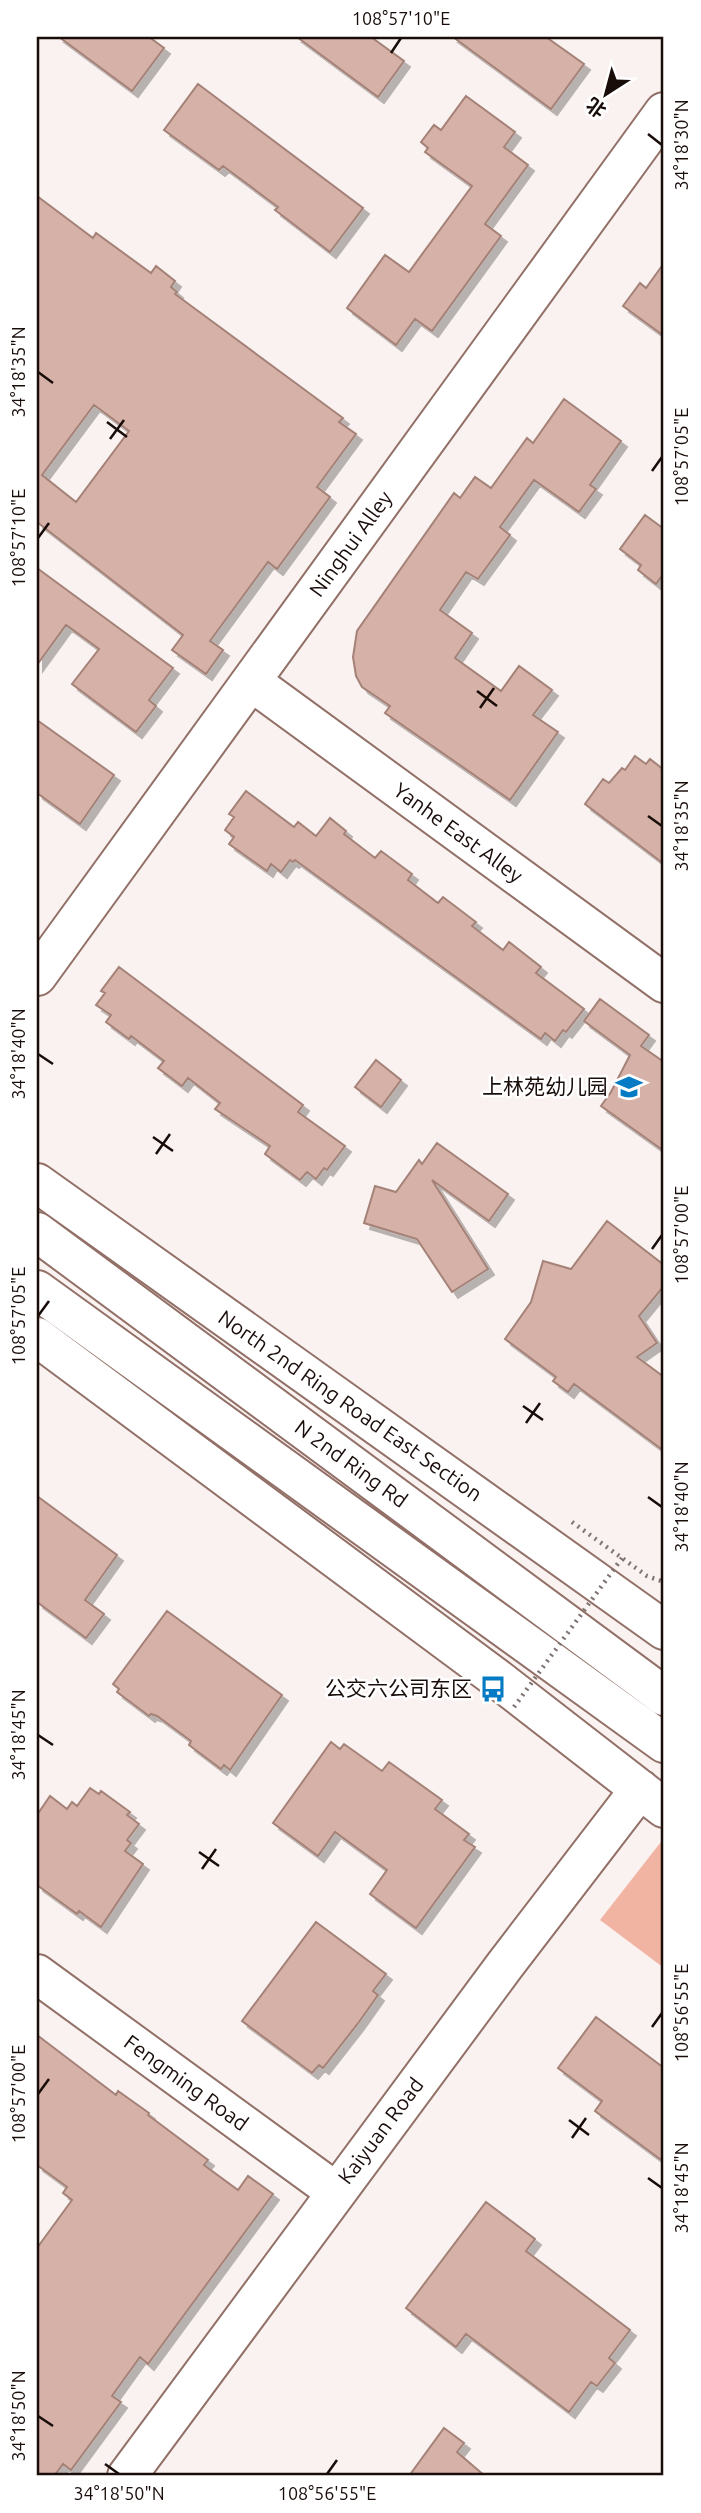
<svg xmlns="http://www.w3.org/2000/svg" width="701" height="2513" font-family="Ubuntu,'Noto Sans SC',sans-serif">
  <defs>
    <filter id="shadow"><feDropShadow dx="6" dy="6" stdDeviation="0" flood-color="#0004"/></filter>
  </defs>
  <rect width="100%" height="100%" fill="#faf2f0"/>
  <path fill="#f1b4a3" d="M 664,1838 L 664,1968 L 600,1920 Z"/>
  <path fill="#d6b1a7" stroke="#a48278" stroke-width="2" fill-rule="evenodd" filter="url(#shadow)" d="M 59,37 L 149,37 L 164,48 L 132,91 Z
    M 297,37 L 371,37 L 404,61 L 378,97 Z
    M 453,37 L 546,37 L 584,64 L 551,109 Z
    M 198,84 L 363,208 L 330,252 L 275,210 L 278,207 L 223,166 L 219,170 L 164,130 Z
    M 466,96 L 515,132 L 504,147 L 528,165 L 485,224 L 501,236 L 432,331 L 415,319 L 396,345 L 347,308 L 385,255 L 409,272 L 472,186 L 425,152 L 428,148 L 421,142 L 434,125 L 441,130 Z
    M 37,196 L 93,238 L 96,233 L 151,273 L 156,266 L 175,281 L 171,287 L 177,292 L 175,294 L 343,418 L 339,422 L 356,434 L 317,487 L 330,497 L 277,569 L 268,562 L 210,641 L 223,650 L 206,674 L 172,650 L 183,635 L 37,522 ZM 94,405 L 129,431 L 76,502 L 42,475 Z
    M 664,263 L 664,336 L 623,306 L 640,283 L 646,288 Z
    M 564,399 L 621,441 L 590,485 L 596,489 L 579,512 L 534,480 L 500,527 L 510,535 L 478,579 L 466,572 L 440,610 L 472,633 L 455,658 L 501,691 L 519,666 L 552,690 L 533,715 L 558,732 L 510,800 L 385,713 L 390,706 L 362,687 L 356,676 L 353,657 L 357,631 L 454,493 L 460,498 L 475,477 L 491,488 L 527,438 L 533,443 Z
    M 645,515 L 664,529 L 664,573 L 656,584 L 638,570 L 641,565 L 620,549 Z
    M 37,568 L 173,668 L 149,700 L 156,706 L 136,732 L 72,684 L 99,649 L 66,625 L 37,665 Z
    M 37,720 L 114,775 L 80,824 L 37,793 Z
    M 635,756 L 646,764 L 650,759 L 664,770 L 664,864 L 585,804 L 603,779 L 609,783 L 622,768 L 625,770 Z
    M 246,791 L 294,827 L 298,822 L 316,836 L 330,818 L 346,831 L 344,834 L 375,858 L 381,851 L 412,874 L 408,880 L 438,903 L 443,897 L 476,922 L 472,926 L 503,950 L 509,942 L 541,967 L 536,973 L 584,1009 L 566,1032 L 563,1030 L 555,1041 L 545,1033 L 541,1039 L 295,860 L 293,862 L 290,860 L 281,872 L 271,864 L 267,871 L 229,844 L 234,837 L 225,830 L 234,817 L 229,814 Z
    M 119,967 L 303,1105 L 298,1112 L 345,1146 L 327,1170 L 324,1168 L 316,1179 L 307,1172 L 300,1180 L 265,1154 L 270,1146 L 215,1109 L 220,1103 L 188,1078 L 182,1086 L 158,1068 L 164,1061 L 131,1036 L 129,1039 L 106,1022 L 111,1015 L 96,1005 L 105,993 L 101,991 Z
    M 600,999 L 649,1035 L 641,1046 L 664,1062 L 664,1151 L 601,1106 L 611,1092 L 630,1055 L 584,1021 Z
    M 376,1060 L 401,1080 L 381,1107 L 355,1087 Z
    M 437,1143 L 508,1194 L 489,1221 L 432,1180 L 488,1269 L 452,1292 L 417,1239 L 364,1223 L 375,1186 L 396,1192 L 419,1160 L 422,1164 Z
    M 607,1221 L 664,1265 L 664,1286 L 639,1316 L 657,1343 L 637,1357 L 664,1377 L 664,1451 L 574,1384 L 568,1392 L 553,1381 L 556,1377 L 505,1339 L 531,1302 L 543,1261 L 571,1269 Z
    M 37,1496 L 117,1555 L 85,1600 L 104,1614 L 86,1638 L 37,1602 Z
    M 167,1611 L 282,1695 L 230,1770 L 224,1765 L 221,1769 L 189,1745 L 191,1741 L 157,1716 L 151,1714 L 149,1716 L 117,1692 L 119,1689 L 113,1684 Z
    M 331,1742 L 340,1749 L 344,1744 L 382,1771 L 389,1762 L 442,1800 L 435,1809 L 469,1834 L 464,1840 L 475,1847 L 416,1928 L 370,1894 L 387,1870 L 335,1832 L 318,1856 L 273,1823 Z
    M 90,1788 L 99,1794 L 101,1791 L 130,1812 L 127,1815 L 139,1824 L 127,1840 L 131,1843 L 125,1851 L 143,1864 L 101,1927 L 79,1911 L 77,1914 L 37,1885 L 37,1815 L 50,1796 L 67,1809 L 72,1802 L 77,1806 Z
    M 316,1922 L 386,1974 L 373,1991 L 378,1995 L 359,2022 L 323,2068 L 319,2065 L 312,2073 L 242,2021 Z
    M 596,2017 L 664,2068 L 664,2162 L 595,2111 L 602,2101 L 558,2068 Z
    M 37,2035 L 116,2095 L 118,2091 L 149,2113 L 148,2115 L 208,2160 L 204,2165 L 238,2190 L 248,2176 L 273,2194 L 148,2364 L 140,2357 L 112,2396 L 121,2402 L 71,2470 L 63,2464 L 54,2476 L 37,2476 L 37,2248 L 72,2200 L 63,2193 L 67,2187 L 37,2165 Z
    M 486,2202 L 535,2239 L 526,2251 L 630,2330 L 609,2358 L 615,2363 L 597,2386 L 591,2382 L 569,2412 L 466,2334 L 456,2347 L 406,2308 Z
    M 444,2428 L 464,2443 L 457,2452 L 485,2476 L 409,2476 Z"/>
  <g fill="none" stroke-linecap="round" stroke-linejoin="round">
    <g stroke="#927067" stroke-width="42">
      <path id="secondary" d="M 252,682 L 664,983
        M 37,976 L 664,112
        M 37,1183 L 664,1630
        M 37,1337 L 499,1680 L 664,1808
        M 37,1974 L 336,2192
        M 127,2476 L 505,1965 L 640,1789"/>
    </g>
    <g stroke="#927067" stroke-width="42">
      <path id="highway" d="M 37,1232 L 664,1696
        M 37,1290 L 664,1743"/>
    </g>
    <path stroke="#7f7472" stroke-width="4.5" stroke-dasharray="2 5" stroke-linecap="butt" d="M 572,1522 L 647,1576 L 664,1582"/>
    <use href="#secondary" stroke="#fff" stroke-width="38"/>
    <use href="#highway" stroke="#fff" stroke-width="38"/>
    <path stroke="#7f7472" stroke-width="4.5" stroke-dasharray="2 5" stroke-linecap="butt" d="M 514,1707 L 622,1558"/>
  </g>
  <path fill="none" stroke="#190d0a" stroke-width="2.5" d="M 391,53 L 401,38M 648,134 L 662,145M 38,372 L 53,383M 107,422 L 127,437M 110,439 L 124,420M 652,471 L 662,457M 38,538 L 49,523M 477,691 L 497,706M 480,708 L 494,688M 648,816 L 662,826M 38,1054 L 53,1064M 153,1137 L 173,1151M 156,1154 L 170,1134M 652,1249 L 662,1235M 38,1316 L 49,1301M 523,1406 L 543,1420M 526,1423 L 540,1403M 648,1497 L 662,1507M 38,1735 L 53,1745M 199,1852 L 219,1866M 202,1869 L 216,1849M 652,2027 L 662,2013M 38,2094 L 49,2079M 569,2120 L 589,2135M 572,2138 L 586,2118M 648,2178 L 662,2188M 38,2416 L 53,2426M 105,2464 L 119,2474M 327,2474 L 337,2460"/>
  <defs>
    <g id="school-bare" transform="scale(2.1)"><path d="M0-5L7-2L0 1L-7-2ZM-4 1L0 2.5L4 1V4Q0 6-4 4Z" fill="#047bc4" stroke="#fff" stroke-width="2.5" paint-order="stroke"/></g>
    <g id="bus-bare" transform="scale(2.1)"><path d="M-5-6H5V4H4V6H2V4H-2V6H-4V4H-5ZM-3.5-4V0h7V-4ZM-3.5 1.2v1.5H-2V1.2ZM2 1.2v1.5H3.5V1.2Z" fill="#047bc4" stroke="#fff" stroke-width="2.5" paint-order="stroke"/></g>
  </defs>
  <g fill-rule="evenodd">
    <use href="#school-bare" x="629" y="1087"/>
    <use href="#bus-bare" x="493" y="1689"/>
  </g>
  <g text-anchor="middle" stroke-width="5" stroke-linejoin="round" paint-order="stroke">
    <g font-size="21" fill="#190d0a" stroke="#fff">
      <text transform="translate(351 544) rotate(-54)" y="7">Ninghui Alley</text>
      <text transform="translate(458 833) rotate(36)" y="7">Yanhe East Alley</text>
      <text transform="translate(350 1406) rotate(35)" y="7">North 2nd Ring Road East Section</text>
      <text transform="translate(351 1464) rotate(36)" y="7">N 2nd Ring Rd</text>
      <text transform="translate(186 2083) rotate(36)" y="7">Fengming Road</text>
      <text transform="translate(381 2131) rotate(-53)" y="7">Kaiyuan Road</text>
    </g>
    <g font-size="21" fill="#190d0a" stroke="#fff" text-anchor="end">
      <text x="608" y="1094">上林苑幼儿园</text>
      <text x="472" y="1696">公交六公司东区</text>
    </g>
  </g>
  <rect width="701" height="2513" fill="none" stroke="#ffffff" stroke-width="77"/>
  <g transform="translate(606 94) rotate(216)" stroke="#ffffff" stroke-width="5" paint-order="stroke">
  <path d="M0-5L12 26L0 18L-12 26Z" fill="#190d0a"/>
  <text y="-10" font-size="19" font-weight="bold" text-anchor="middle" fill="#190d0a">北</text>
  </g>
  <rect x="38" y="38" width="624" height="2436" fill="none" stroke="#190d0a" stroke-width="2.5"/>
  <g font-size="18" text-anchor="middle" fill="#190d0a">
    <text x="401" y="25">108°57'10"E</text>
    <text transform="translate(682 145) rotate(-90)" y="6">34°18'30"N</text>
    <text transform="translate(19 372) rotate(-90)" y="6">34°18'35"N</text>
    <text transform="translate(682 457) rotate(-90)" y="6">108°57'05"E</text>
    <text transform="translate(19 538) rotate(-90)" y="6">108°57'10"E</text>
    <text transform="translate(682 826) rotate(-90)" y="6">34°18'35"N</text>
    <text transform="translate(19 1054) rotate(-90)" y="6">34°18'40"N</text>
    <text transform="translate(682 1235) rotate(-90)" y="6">108°57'00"E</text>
    <text transform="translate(19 1316) rotate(-90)" y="6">108°57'05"E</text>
    <text transform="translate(682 1507) rotate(-90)" y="6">34°18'40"N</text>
    <text transform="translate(19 1735) rotate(-90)" y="6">34°18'45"N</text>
    <text transform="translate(682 2013) rotate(-90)" y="6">108°56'55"E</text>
    <text transform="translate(19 2094) rotate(-90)" y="6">108°57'00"E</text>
    <text transform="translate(682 2188) rotate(-90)" y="6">34°18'45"N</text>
    <text transform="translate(19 2416) rotate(-90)" y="6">34°18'50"N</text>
    <text x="119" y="2500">34°18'50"N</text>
    <text x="327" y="2500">108°56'55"E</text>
  </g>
</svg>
